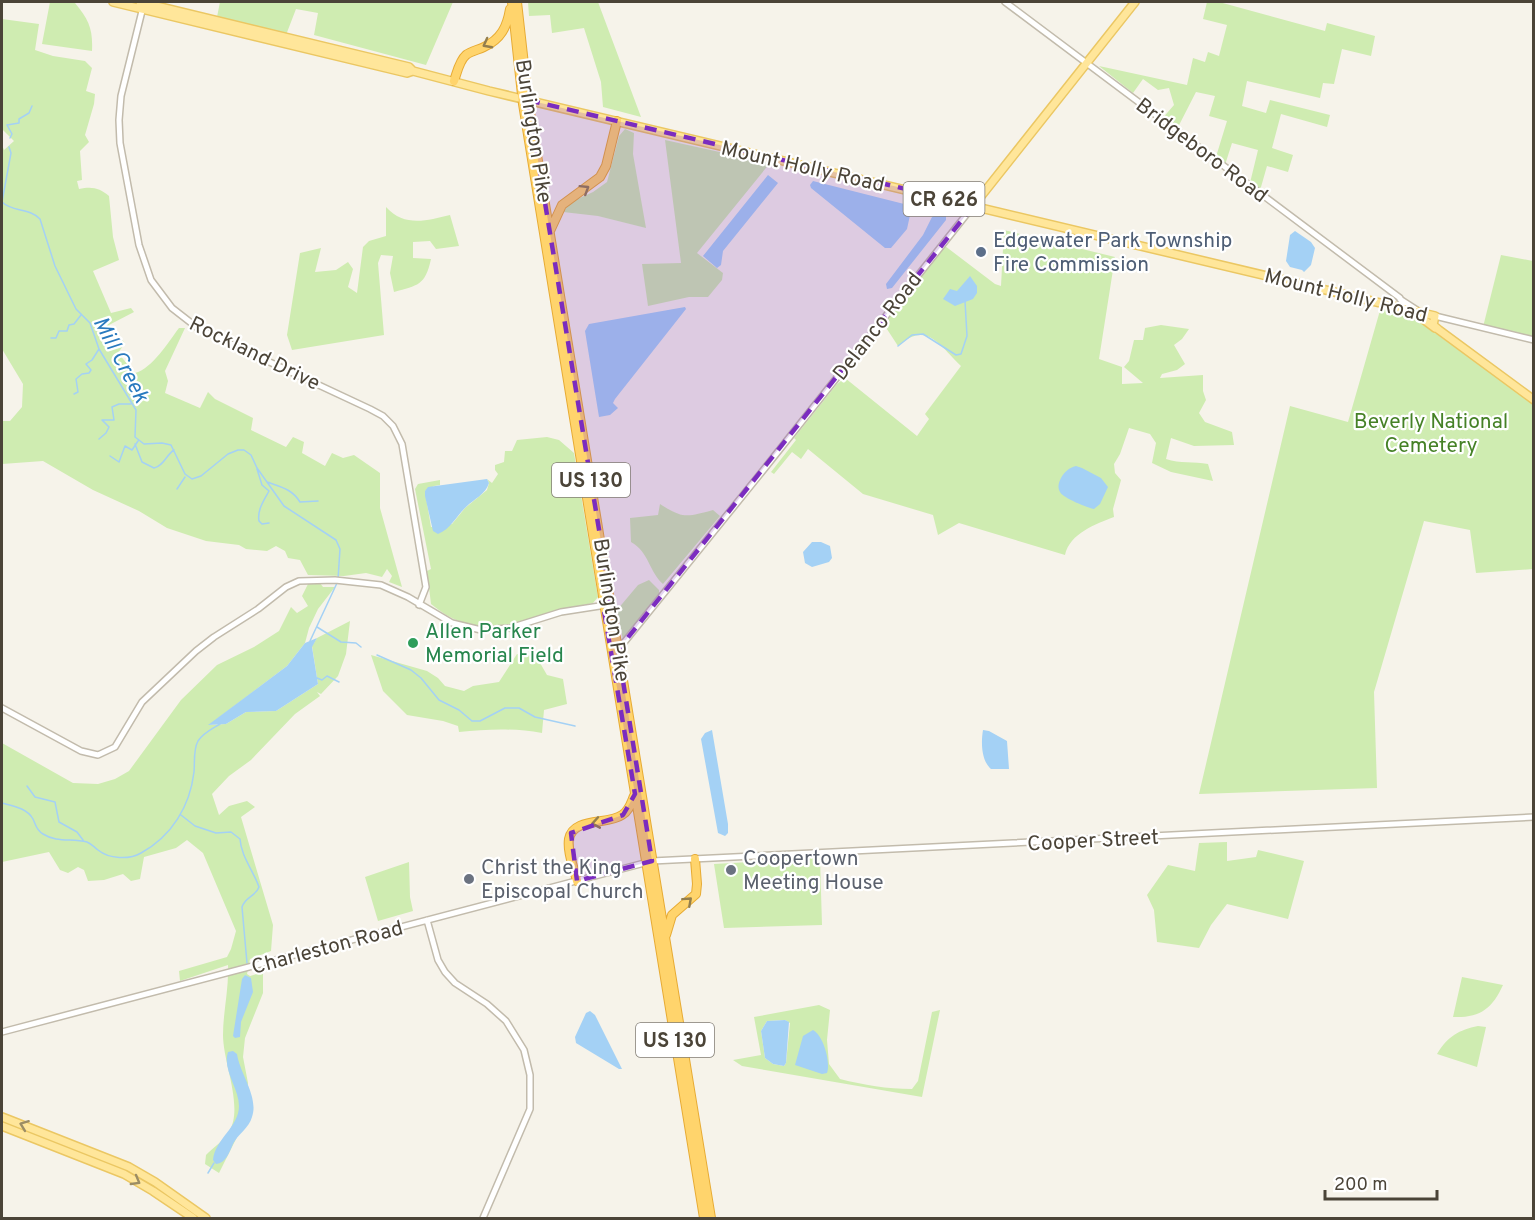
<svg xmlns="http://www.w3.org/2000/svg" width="1535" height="1220" font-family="Overpass,sans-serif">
  <rect width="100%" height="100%" fill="#f6f3ea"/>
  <path fill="#cfecb1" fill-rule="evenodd" d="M 50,2 L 75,3 C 89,20 93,29 92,51 L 42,44 Z
    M 220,2 L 453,2 L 426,65 L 314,35 L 318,13 L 296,9 L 286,35 L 217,17 Z
    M 528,2 L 598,2 L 641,117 L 603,107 L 601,82 L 584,28 L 552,33 L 550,15 L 529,16 Z
    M 1207,2 L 1219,2 L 1325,31 L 1327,23 L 1375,36 L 1371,56 L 1342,49 L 1334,84 L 1323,83 L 1320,98 L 1247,81 L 1242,106 L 1266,113 L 1270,100 L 1330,115 L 1327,127 L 1281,114 L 1272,148 L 1293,155 L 1288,172 L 1267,166 L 1259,194 L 1249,187 L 1258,150 L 1232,143 L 1224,168 L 1215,160 L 1227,121 L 1209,116 L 1215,96 L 1196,92 L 1176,131 L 1161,120 L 1174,105 L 1169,88 L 1158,90 L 1143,79 L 1133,93 L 1099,66 L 1187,85 L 1193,58 L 1205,62 L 1208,52 L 1219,56 L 1227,25 L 1203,19 Z
    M 2,19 L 39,24 L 35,50 L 53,56 L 85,61 L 92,68 L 86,91 L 95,94 L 94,104 L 85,135 L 89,142 L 80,151 L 82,180 L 77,181 L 79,189 C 92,186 100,188 109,196 L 113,237 L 119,260 L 93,271 L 111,313 L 131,308 L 134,312 L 109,325 L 125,343 L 118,353 L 135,373 C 152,369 169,341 179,328 L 185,328 L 165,371 L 168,381 L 165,393 L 200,408 L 208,392 L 215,399 L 253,418 L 251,430 L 286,447 L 293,437 L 304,442 L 302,453 L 325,466 L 332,453 L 343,458 L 354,455 L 380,473 L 380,508 L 402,587 L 389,582 L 392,576 L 387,569 L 382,577 L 366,573 L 344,576 L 308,575 L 300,560 L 288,558 L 285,551 L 276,546 L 267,551 L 246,549 L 239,545 L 206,541 L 167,528 L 139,511 L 93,490 L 43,461 L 2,464 L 2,421 L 10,421 L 22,407 L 23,384 L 2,349 L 2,145 L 4,150 L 14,141 L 2,129 Z
    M 625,129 L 634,133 L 633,154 L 646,228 L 598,216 L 563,212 L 571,202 L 593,192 L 607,182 L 619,136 Z
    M 665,140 L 770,163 L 697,253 L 723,273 L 722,280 L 708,297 L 689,297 L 648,306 L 642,264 L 681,263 Z
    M 386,207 C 404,227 426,221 450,215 L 459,246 L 436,249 L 430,241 L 413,242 L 413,258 L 431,259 C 425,286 418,285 394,292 L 390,273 L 393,256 L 381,255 L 378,263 L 384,335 L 292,350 L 287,335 L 300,253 L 321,248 L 315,272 L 336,270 L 348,262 L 353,269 L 348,287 L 357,293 L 363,247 L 369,241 L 386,236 Z
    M 1004,230 L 1115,257 L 1099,359 L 1122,367 L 1122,384 L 1143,383 L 1124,367 L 1129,361 L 1134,340 L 1143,340 L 1145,328 L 1161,325 L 1189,329 L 1182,339 L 1174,345 L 1185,364 L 1177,370 L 1162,374 L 1160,378 L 1203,375 L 1203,391 L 1206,400 L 1199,413 L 1205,422 L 1232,432 L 1234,445 L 1194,446 L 1171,438 L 1166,459 C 1180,464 1194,461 1208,464 L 1213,481 L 1171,472 L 1152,463 L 1156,443 L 1150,434 L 1129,428 L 1120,454 L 1114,464 L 1115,473 L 1121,480 L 1113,509 L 1114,517 C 1096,524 1070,533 1065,555 L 959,523 L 938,535 L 933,515 L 863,494 L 808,449 L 801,459 L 792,452 L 774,474 L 771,472 L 796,440 L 794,438 L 837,384 L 845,378 L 917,436 L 929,419 L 925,414 L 961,366 C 939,345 927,320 898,346 L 883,323 L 945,246 L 995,284 L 1001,286 Z
    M 1501,255 L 1533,261 L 1533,339 L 1483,327 Z
    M 1381,307 L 1412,316 L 1533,404 L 1533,569 L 1476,573 L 1470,530 L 1424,521 L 1374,692 L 1377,788 L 1199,794 L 1290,406 L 1348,422 Z
    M 547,437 L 559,440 L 574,453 L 598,597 L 593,603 C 578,606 562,609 547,614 C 502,627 472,638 431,604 L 427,571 L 431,569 L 415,489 L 418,484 L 440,480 L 440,485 L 434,486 L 425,491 L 431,527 L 452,524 L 465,508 L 487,490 L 489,483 L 487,479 L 492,483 L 498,474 L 495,470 L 495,465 L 504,462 L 505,451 L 512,451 L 517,440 Z
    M 660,504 C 683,519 687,517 713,510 L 720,516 L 663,584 C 649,572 649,552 631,542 L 630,518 L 658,515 Z
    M 649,580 L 659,590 L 659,595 L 623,640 L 617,610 L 638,585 Z
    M 320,583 L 323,587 L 335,587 L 318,609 L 309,628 L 305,643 L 287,666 L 209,725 L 226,724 L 246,712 L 276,711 L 318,684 L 312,646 L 317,638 L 350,621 L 346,654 L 338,676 L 321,694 L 317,692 L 320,696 L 295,714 L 251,760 L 229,776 L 212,794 L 219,815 L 229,806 L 247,801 L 255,807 L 241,817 L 273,925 L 271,951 L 250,959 L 247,974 L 250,976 L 263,972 L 263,993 L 245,1038 L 243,1057 L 248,1083 L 245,1121 L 219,1173 L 205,1164 L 206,1155 C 213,1148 224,1140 229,1132 C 244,1107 223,1063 223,1035 C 223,1012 229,989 228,965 L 180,981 L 179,971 L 227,957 L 231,949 L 236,931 L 203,853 L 187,840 L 176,848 L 144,857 L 140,879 L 131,881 L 123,874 L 104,880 L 88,881 L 84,870 L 78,867 L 68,873 L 60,870 L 49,852 L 2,862 L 2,743 L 73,783 L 98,784 L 115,779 L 129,771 L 181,700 L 217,665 L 254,647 L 279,631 L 291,607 L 297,613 L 308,606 L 302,596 L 308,584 Z
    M 517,654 L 536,656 L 547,675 L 563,679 L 567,704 L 544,710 L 542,733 C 514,728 488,729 459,732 L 458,726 L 443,721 L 407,715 L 383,691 L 371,655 L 427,671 L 438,678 L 445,686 L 464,691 L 473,686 L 499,682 Z
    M 1227,842 L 1227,861 L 1256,857 L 1258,850 L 1304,861 L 1288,919 L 1227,904 L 1211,925 L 1199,948 L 1157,942 L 1154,910 L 1147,895 L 1168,865 L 1195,871 L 1199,843 Z
    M 820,858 L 822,925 L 724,928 L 714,864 Z
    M 409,862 L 410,897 L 413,911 L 378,921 L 365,877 Z
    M 1462,977 L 1503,985 C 1492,1009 1480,1018 1453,1017 Z
    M 819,1005 L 830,1010 L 827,1040 L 829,1064 L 840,1079 C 864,1085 887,1089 912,1089 L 918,1081 L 932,1012 L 940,1010 L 922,1097 L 742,1066 L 733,1060 L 761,1055 L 754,1017 ZM 785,1020 L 790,1023 L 786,1063 L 784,1066 L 773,1064 L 765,1058 L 761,1031 L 767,1021 Z
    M 1478,1026 L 1486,1027 L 1477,1067 L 1437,1054 C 1448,1036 1459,1030 1478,1026 Z"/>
  <path fill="#a4d1f5" d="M 768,175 L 778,183 L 723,251 L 721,265 L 717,268 L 703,256 Z
    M 813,181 L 912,206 L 907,229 L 891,248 L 885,248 L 811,188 L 810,185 Z
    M 941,212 L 946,214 L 946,220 L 892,288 L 887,289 L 886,284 L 923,235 L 932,217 Z
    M 1295,231 L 1311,242 L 1315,248 L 1311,265 L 1304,272 L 1302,270 L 1290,267 L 1286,261 L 1290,235 Z
    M 970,276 L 977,286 L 977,293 L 973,299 L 955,306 L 943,299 L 950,289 L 957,291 Z
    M 685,307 L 686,309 L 615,399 L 613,403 L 618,408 L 610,415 L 599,417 L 585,331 L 589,324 Z
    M 1076,466 L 1082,468 L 1101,478 L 1108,487 L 1100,504 L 1094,509 C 1088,508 1063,498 1060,492 C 1057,487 1059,482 1061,478 C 1065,471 1069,468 1076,466 Z
    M 487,479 L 489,483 C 486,494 474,499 466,507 C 456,516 451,529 438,534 L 433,531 L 425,496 L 425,491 L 428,487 Z
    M 812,542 L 821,542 L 830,546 L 832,558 L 829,562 L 812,567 L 805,563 L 803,552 Z
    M 317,638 L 312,647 L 318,684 L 276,711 L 246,712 L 226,724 L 208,725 L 287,666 L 305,643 Z
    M 712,730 L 728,824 L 728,833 L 725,836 L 718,833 L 701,739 L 705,733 Z
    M 983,730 L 989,731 L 1007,741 L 1009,769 L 991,769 C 981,760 981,742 983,730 Z
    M 245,975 L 251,978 L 253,992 L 241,1022 L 240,1037 L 235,1038 L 233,1036 L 242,979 Z
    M 590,1011 L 595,1015 L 622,1069 L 619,1069 L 576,1043 L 575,1037 L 586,1013 Z
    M 785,1020 L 789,1022 L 786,1063 L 784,1066 L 773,1064 L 765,1058 L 761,1031 L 767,1021 Z
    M 813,1030 C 823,1035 831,1062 827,1073 L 822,1074 L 795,1065 L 803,1036 Z
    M 233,1051 L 237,1054 C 240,1074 259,1097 252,1117 C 249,1128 238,1134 233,1144 C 229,1153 226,1163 216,1164 L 213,1160 C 215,1139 239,1127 239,1106 C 239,1088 222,1070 228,1052 Z"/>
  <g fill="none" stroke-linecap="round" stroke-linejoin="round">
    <path stroke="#a4d1f5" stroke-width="1.5" d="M 10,138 L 12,134 L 7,125 L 19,123 L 19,119 L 29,113 L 32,106
      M 9,147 L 11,153 L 2,202 C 12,212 30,208 40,219 L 55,266 L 76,309 L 90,323 L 99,349 L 136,410 L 135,437 L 144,444 L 162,443 L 171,445 L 185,474 L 192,479 L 201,476 L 228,454 L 238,450 L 244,450 L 251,455 L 257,468 L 284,506 L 336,540 L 340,549 L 338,579
      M 51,338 L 56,338 L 59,331 L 67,331 L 69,325 L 74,324 L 81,315
      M 898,346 L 912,335 L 923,334 L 956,355 L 961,354 L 967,336 L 965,301
      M 74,394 L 78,392 L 76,379 L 82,374 L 89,373 L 91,370 L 86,364 L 92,360 L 99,349
      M 99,439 L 106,433 L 109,427 L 102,420 L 114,420 L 112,407 L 119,404 L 131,404
      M 135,444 L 142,462 L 154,468 C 164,466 166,455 174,450
      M 110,456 L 119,462 L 125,446 L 132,450 L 138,441
      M 257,469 L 262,485 L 269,491 C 264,500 257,510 259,521 L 262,524 L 269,523
      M 267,482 C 281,487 292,489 300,502 L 318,501
      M 177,489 L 185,477
      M 317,627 L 341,642 L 356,643 L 361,647
      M 310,641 L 337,583
      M 377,655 L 411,670 L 421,678 L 439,700 L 459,710 L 472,721 L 480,721 L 505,708 L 519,708 L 535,717 L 575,726
      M 317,678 L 322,680 L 327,676 L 339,682
      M 27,786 L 35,797 L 55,802 L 59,822 L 77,832 L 83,840
      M 2,803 C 13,806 27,808 33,819 C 36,825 36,830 43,834 C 57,843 72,838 87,842 C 92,844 94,847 98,850 C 109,859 129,860 141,853 C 172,836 190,806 194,772 C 195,762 193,750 198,741 C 203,733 212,729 220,724
      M 181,815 L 195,826 L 216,833 L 231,832 L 240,839 C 241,856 253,870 259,887 C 256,896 245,897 242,907 L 247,963
      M 208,1173 L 214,1163"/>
    <g stroke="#c2bbac" stroke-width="8">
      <path id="minor" d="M 1005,2 L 1400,298 L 1402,302 L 1402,308
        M 143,7 L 121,96 L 119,120 L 120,143 L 139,245 L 151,280 L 172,308 L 199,329 L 370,409 L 383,416 L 393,426 L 402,444 L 426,587 L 419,605
        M 1400,299 L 1417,310
        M 1435,316 L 1534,340
        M 618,650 L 765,468 L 974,205
        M 2,708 L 81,751 L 98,755 L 115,747 L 142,702 L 196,651 L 214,637 L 258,609 L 286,587 L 299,581 L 335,580 L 381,585 L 408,597 L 452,623 L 481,630 L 510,628 L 561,612 L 606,605
        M 427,920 L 438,960 L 445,972 L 455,983 L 487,1004 L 506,1021 L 524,1050 L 530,1075 L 530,1109 L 483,1218
        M 2,1032 L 652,861 L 1534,817"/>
    </g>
    <g stroke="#ebc763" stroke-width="10">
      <path id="major" d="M 113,2 L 407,73 L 413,71
        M 140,2 L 409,67 L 413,71 L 489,91 L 1435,316 L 1433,325 L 1439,330 L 1534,400
        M 974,205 L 1135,2
        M 1415,313 L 1435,328
        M 2,1117 L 129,1167 L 155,1182 L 206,1218
        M 2,1126 L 124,1174 L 153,1191 L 193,1218"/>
    </g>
    <g stroke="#e7ab34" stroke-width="10">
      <path id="highway" d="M 512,2 L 523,104 L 704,1218
        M 517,2 L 528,100 L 711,1218
        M 454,81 C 457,73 459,61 466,55 C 471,51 478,50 484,47 C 501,39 507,27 510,9
        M 550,231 L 562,205 L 600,177 L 606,166 L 617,121
        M 577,881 C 574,868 567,852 569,839 C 573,817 608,825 622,815 C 629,811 631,803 634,796
        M 666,935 L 672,915 L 696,894 L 697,884 L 695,859"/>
    </g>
    <use href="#minor" stroke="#fff" stroke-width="5"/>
    <use href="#major" stroke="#ffe69a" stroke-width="7"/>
    <use href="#highway" stroke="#ffd46c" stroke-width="8"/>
  </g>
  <defs><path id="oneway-chevron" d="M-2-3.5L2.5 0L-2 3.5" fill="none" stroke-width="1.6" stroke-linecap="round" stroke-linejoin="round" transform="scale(1.5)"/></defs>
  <g stroke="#937e4d">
    <use href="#oneway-chevron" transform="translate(487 44) rotate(152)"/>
    <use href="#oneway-chevron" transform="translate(585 189) rotate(-32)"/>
    <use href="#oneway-chevron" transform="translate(596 823) rotate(170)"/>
    <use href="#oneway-chevron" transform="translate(688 901) rotate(-42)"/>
  </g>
  <g stroke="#9c8d64">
    <use href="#oneway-chevron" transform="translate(24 1125) rotate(-159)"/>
    <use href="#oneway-chevron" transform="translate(136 1181) rotate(30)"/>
  </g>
  <path fill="#7b2cbf" fill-opacity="0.2" stroke="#7b2cbf" stroke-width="4.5" stroke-dasharray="12 8" stroke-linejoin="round" d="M 528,100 L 974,205 L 618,650 L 652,861 L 577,881 L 571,833 L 623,815 L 635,794 L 603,605 L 610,604 L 609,590 Z"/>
  <circle fill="#5c6f8a" stroke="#fff" stroke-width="2" cx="981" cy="252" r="6"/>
  <circle fill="#2e9e5b" stroke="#fff" stroke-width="2" cx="413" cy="643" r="6"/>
  <g fill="#6b7280" stroke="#fff" stroke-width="2">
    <circle cx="731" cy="870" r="6"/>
    <circle cx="469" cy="879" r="6"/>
  </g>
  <g text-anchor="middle" stroke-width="4.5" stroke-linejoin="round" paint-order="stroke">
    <g fill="#fff" stroke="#817c74" stroke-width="1.5">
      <rect x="903.5" y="182" width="81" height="34" rx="4.5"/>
      <rect x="552" y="463" width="78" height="34" rx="4.5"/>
      <rect x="636" y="1023" width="78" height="34" rx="4.5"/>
    </g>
    <g font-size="20" font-weight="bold" fill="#4b4438">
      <text x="944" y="206">CR 626</text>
      <text x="591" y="487">US 130</text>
      <text x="675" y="1047">US 130</text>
    </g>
    <g font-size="21" fill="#4b4438" stroke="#fff">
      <text transform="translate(534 131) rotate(81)" y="7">Burlington Pike</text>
      <text transform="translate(1202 150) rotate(37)" y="7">Bridgeboro Road</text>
      <text transform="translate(803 166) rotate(13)" y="7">Mount Holly Road</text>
      <text transform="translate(1346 295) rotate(14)" y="7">Mount Holly Road</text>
      <text transform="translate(877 326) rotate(-52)" y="7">Delanco Road</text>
      <text transform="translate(255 353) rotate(26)" y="7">Rockland Drive</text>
      <text transform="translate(612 610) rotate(81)" y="7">Burlington Pike</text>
      <text transform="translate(1093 840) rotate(-3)" y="7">Cooper Street</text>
      <text transform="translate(327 947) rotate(-15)" y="7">Charleston Road</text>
    </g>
    <g font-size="21" fill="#4e5e75" stroke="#fff" text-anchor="start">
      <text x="993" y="247">Edgewater Park Township<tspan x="993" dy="24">Fire Commission</tspan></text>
    </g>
    <g font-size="21" fill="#458126" stroke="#fff">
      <text x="1431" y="428">Beverly National<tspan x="1431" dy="24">Cemetery</tspan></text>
    </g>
    <g font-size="21" fill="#27864d" stroke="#fff" text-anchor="start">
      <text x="425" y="638">Allen Parker<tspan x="425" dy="24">Memorial Field</tspan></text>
    </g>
    <g font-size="21" fill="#5b616d" stroke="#fff" text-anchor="start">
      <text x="743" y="865">Coopertown<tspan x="743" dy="24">Meeting House</tspan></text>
      <text x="481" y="874">Christ the King<tspan x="481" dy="24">Episcopal Church</tspan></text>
    </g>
    <g font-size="22" font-style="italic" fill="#297abf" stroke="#fff">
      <text transform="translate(122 359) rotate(62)" y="8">Mill Creek</text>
    </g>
  </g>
  <rect width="1535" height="1220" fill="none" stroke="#4b4438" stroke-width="6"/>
  <path d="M1325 1190v9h112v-9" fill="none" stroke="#4b4438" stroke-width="3"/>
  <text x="1334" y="1190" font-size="18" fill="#4b4438" stroke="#ffffff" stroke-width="4.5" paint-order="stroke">200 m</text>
</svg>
